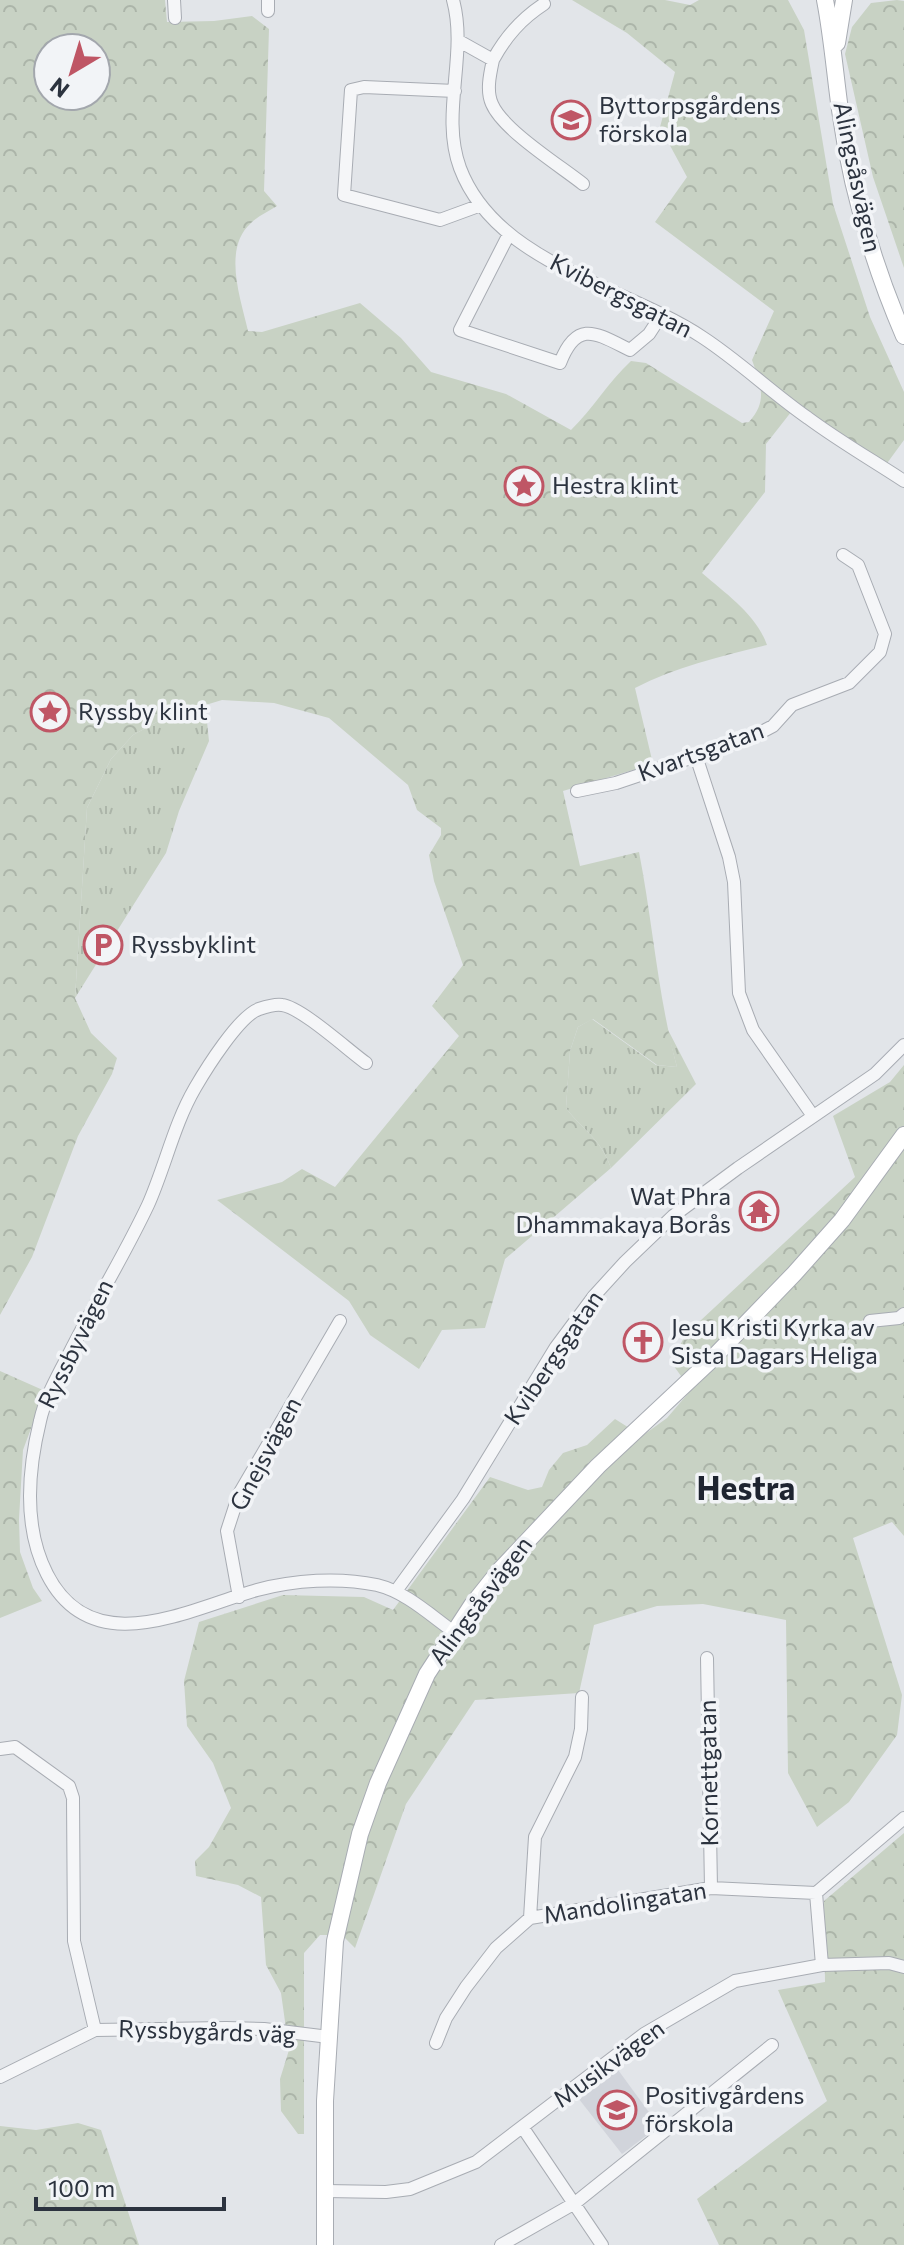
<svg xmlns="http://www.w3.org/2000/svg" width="904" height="2245" font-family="Commissioner,sans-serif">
  <defs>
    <pattern id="grass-tufts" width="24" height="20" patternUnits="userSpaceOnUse" patternTransform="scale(2)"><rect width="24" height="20" fill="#c8d2c4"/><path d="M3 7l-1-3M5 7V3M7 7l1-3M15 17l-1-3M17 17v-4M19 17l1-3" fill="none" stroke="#acb5a9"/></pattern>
    <pattern id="forest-crowns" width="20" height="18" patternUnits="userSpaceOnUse" patternTransform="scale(2)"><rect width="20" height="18" fill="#c8d2c4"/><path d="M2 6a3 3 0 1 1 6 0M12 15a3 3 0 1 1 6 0" fill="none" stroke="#acb5a9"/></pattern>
  </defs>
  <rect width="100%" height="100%" fill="#e2e5e9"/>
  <path fill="#d1d4db" d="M 613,2063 L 659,2126 L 622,2154 L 575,2094 Z"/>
  <path fill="url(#grass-tufts)" d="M 188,709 L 207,722 L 209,741 L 179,811 L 166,853 L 75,998 L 87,808 L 111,759 L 133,735 L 166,717 Z
    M 592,1019 L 656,1065 L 677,1067 L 666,1026 L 696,1084 L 611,1168 C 599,1136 585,1133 566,1108 L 570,1051 L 578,1027 Z"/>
  <path fill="url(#forest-crowns)" fill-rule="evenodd" d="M 0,0 L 165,0 L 167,22 L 214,21 L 252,16 L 269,29 L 264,191 L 277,206 C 269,211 258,216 251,223 C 222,249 241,299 248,331 L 262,332 L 360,303 L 401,338 L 431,372 L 506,394 L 571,430 C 593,409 608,382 631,361 L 646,363 L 742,423 L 749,422 C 768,401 761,385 752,360 L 774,311 L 655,222 L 687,177 L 660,127 L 675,72 L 627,33 L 572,0 L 665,0 L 690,5 L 699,0 L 788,0 L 804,30 L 833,204 L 870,317 L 904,392 L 904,440 L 885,466 L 795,407 L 766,444 L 765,492 L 702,573 C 726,594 756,614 767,645 C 722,656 675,667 635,688 L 653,764 L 563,791 L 580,866 L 639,852 C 653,924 658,997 677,1067 L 657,1065 L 593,1019 L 578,1027 L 570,1051 L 566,1108 C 585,1133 599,1136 611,1168 L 505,1259 L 485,1328 L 442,1330 L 419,1369 L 370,1335 L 349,1301 L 217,1200 L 282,1182 L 302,1169 L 335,1187 L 459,1036 L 432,1006 L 463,965 L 434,881 L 429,855 L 441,835 L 441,828 L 417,810 L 408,785 L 329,718 L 274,703 L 222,700 L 166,717 L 133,735 L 111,759 L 87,808 L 75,998 L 91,1033 L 117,1058 L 112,1074 L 78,1136 L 32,1257 L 0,1315 ZM 48,48 L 96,48 L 96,96 L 48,96 Z
    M 897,0 L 904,1 L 904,268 L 873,177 L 845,54 L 852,27 L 871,3 Z
    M 904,1065 L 904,1536 L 892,1522 L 853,1538 L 902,1695 L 897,1735 L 849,1802 L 817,1827 L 788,1773 L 786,1620 L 703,1604 L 657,1606 L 594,1625 L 579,1693 L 475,1700 L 406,1804 L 355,1948 L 342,1935 L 320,1935 L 304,1953 L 304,2134 L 298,2134 L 281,2111 L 280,2079 L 289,2050 L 281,1993 L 266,1965 L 261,1897 L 238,1885 L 196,1876 L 195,1861 L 209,1847 L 231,1808 L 213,1763 L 187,1726 L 184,1681 L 199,1622 L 283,1595 L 364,1597 L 393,1610 L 490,1477 L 528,1490 L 542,1487 L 549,1470 L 563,1453 L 587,1445 L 615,1419 L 642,1436 L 667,1418 L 691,1390 L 671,1362 L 686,1334 L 855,1177 L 833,1116 L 890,1082 Z
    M 0,1371 L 45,1391 L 23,1450 L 19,1519 L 20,1552 L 33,1588 L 42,1601 L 0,1618 Z
    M 904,1833 L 904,2245 L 719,2245 L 697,2199 L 827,2101 L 778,1990 L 825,1982 L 824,1901 Z
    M 78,2123 L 101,2130 L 139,2245 L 0,2245 L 0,2126 L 36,2130 Z"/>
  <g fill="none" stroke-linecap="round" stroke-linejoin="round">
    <g stroke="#a8acb3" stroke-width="14">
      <path id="street" d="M 174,0 L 175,18
        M 268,0 L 268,11
        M 453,0 C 468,55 440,114 460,168 C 496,264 625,286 702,337 C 739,361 772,393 808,418 C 839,441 872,460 904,481
        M 459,41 L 493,60 C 490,74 486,91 492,104 C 503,130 559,165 583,184
        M 493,60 C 506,36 521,19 544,4
        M 455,91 L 364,87 L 351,90 L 344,195 L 440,220 L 481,205
        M 509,234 L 460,330 L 560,363 C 577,319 596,333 630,350 L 649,334 L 662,314
        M 696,756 L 729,857 L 734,882 L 739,993 L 753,1030 L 813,1116
        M 577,791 L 616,783 L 750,738 L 773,726 L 792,705 L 849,683 L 880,652 L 885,634 L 858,565 L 843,555
        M 366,1063 C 349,1051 301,1007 282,1005 C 276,1004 265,1007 259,1009 C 239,1016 206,1069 195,1088 C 174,1124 165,1167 148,1205 C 124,1256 94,1304 69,1354 C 58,1375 45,1398 40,1421 C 28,1470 23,1527 47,1574 C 92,1663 189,1609 257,1590 C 294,1580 339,1577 377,1585 C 406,1592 430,1615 454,1632
        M 870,1321 L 899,1318 L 904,1314
        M 396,1591 L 463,1499 L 556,1347 L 594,1296 L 625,1262 L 673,1216 L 738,1168 L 875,1074 L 904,1045
        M 239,1597 L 227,1531 L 239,1494 L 340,1321
        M 707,1658 L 711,1888
        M 0,1749 L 15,1747 L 69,1786 L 73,1798 L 74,1941 L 95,2030
        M 530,1918 L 535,1837 L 575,1757 L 581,1729 L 582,1697
        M 822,1965 L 816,1893 L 904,1818
        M 436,2043 L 446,2018 L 466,1987 L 496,1948 L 530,1918 L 711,1888 L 816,1893
        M 0,2077 L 95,2030 L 226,2028 L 264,2029 L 329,2037
        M 523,2128 L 602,2245
        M 326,2191 L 386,2192 L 410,2189 L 476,2162 L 644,2034 L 735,1981 L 822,1965 L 889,1963 L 904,1967
        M 501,2245 L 575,2203 L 772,2045"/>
    </g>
    <g stroke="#a8acb3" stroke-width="18">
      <path id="secondary" d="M 825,0 C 832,36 835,74 840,110 C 851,189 873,264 904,336
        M 837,43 L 844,0
        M 325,2245 L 325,2101 L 335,1941 L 360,1834 L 378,1783 L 427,1674 L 472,1605 L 500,1570 L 598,1466 L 708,1363 L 794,1274 L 842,1220 L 904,1135"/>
    </g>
    <use href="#street" stroke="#f5f6f8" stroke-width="12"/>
    <use href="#secondary" stroke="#fff" stroke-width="16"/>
  </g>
  <defs>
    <g id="school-ring" transform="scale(2)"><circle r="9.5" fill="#f2f4f7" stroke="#bf5665" stroke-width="1.5"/><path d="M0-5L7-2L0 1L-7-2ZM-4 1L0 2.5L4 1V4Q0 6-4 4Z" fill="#bf5665"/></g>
    <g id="sight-ring" transform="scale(2)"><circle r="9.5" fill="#f2f4f7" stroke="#bf5665" stroke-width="1.5"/><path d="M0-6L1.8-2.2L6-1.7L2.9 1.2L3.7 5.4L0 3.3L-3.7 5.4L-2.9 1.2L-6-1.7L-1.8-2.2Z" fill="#bf5665"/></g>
    <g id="parking-ring" transform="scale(2)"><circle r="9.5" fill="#f2f4f7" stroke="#bf5665" stroke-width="1.5"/><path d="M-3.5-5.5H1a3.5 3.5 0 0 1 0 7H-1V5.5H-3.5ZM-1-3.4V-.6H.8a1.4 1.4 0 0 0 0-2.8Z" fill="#bf5665"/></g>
    <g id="temple-ring" transform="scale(2)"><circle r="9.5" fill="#f2f4f7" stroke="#bf5665" stroke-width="1.5"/><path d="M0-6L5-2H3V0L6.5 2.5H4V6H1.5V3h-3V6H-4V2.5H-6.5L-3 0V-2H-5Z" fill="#bf5665"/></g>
    <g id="church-ring" transform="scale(2)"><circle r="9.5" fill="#f2f4f7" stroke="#bf5665" stroke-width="1.5"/><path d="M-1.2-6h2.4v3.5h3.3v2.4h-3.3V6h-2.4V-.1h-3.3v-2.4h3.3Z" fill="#bf5665"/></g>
  </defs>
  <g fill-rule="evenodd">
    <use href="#school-ring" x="571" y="120"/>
    <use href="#sight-ring" x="524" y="486"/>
    <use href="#sight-ring" x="50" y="712"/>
    <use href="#parking-ring" x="103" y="945"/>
    <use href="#temple-ring" x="759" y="1211"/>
    <use href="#church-ring" x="643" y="1342"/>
    <use href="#school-ring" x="617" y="2110"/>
  </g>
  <g text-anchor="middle" stroke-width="7" stroke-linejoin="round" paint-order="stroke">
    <g font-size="24" fill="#2c333f" stroke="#f2f4f7" text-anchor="start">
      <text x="599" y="114">Byttorpsgårdens<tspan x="599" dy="28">förskola</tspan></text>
      <text x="552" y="494">Hestra klint</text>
      <text x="78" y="720">Ryssby klint</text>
      <text x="131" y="953">Ryssbyklint</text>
      <text x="731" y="1205" text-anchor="end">Wat Phra<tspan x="731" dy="28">Dhammakaya Borås</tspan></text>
      <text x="671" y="1336">Jesu Kristi Kyrka av<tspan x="671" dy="28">Sista Dagars Heliga</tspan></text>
      <text x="645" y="2104">Positivgårdens<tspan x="645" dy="28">förskola</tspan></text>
    </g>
    <g font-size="24" fill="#2c333f" stroke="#f2f4f7">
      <text transform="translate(857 177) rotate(78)" y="8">Alingsåsvägen</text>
      <text transform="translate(621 296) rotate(27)" y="8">Kvibergsgatan</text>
      <text transform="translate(701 752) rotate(-20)" y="8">Kvartsgatan</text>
      <text transform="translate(76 1344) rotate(-64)" y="8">Ryssbyvägen</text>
      <text transform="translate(554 1358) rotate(-56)" y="8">Kvibergsgatan</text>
      <text transform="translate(266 1454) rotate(-62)" y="8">Gnejsvägen</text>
      <text transform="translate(481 1601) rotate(-53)" y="8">Alingsåsvägen</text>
      <text transform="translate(709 1773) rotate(-91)" y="8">Kornettgatan</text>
      <text transform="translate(625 1903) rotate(-9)" y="8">Mandolingatan</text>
      <text transform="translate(207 2032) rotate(2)" y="8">Ryssbygårds väg</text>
      <text transform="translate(609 2064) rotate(-36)" y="8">Musikvägen</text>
    </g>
    <g font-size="32" font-weight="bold" fill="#1e2430" stroke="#f2f4f7">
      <text x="746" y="1500">Hestra</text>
    </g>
  </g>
  <g transform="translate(72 72) rotate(218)"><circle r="38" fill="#f2f4f7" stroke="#a3a7ad" stroke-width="2"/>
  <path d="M0-6L14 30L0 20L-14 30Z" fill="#bf5665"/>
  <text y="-12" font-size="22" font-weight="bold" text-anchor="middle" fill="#2c333f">N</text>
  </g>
  <path d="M36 2197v12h188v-12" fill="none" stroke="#2c333f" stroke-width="4"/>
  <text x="48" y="2197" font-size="24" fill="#2c333f" stroke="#f2f4f7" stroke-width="6" paint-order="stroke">100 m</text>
</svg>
